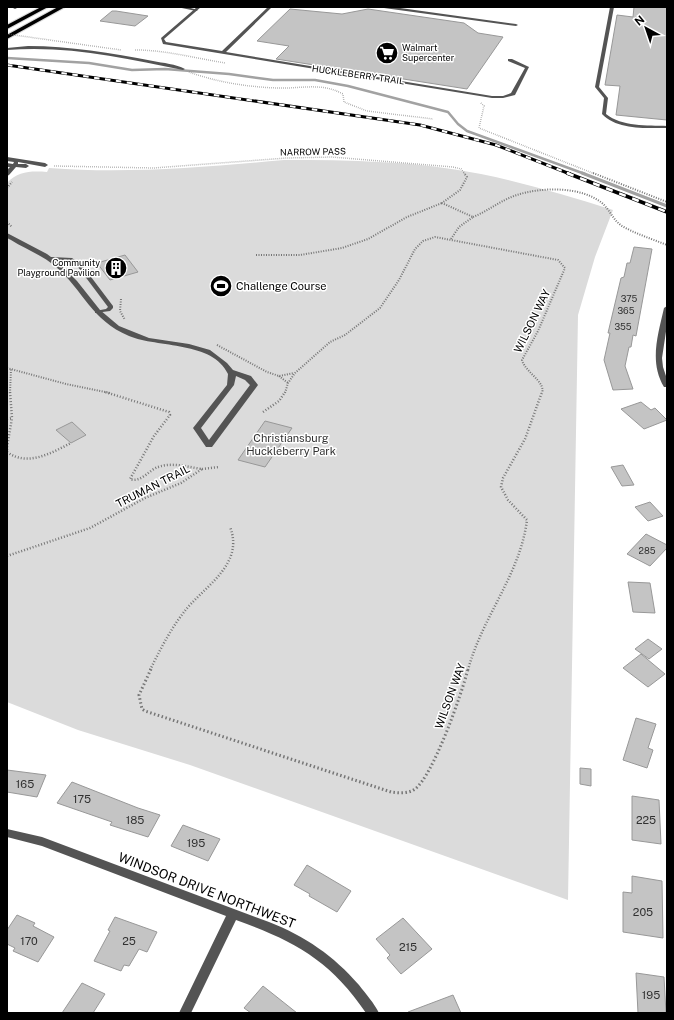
<svg xmlns="http://www.w3.org/2000/svg" width="674" height="1020" font-family="'Public Sans',sans-serif">
  <rect width="100%" height="100%" fill="#fff"/>
  <path fill="#dbdbdb" d="M 284,160 C 350,160 416,161 481,174 C 525,183 569,196 613,210 L 595,257 L 578,315 L 568,900 L 190,765 L 78,730 L 7,702 L 7,183 C 18,171 31,171 47,172 L 49,168 C 128,174 206,167 284,160 Z"/>
  <g fill="none" stroke-linecap="round" stroke-linejoin="round">
    <path stroke="#a2a2a2" stroke-width="2.5" d="M 7,58 L 89,63 L 132,70 L 165,69 L 229,74 L 273,80 L 315,80 L 348,86 L 448,112 L 458,124 L 467,131 L 585,174"/>
    <path stroke="#a2a2a2" stroke-width="3" d="M 582,173 L 667,206"/>
  </g>
  <path fill="#c4c4c4" stroke="#989898" d="M 634,7 L 667,7 L 667,120 L 616,115 L 620,86 L 605,85 L 617,15 L 633,17 Z
    M 290,9 L 342,14 L 368,9 L 464,23 L 478,33 L 503,37 L 467,89 L 276,59 L 289,46 L 257,41 Z
    M 112,11 L 116,11 L 148,16 L 135,26 L 100,21 Z
    M 634,247 L 652,249 L 636,336 L 633,335 L 631,347 L 629,347 L 625,366 L 633,389 L 613,390 L 604,360 L 610,333 L 608,333 L 621,278 L 624,277 L 627,263 L 630,263 Z
    M 125,255 L 138,272 L 110,280 L 97,263 Z
    M 641,402 L 651,410 L 655,408 L 667,420 L 644,429 L 621,409 Z
    M 265,421 L 292,428 L 265,467 L 238,460 Z
    M 72,422 L 86,435 L 71,443 L 56,430 Z
    M 623,465 L 634,485 L 622,486 L 611,467 Z
    M 650,502 L 663,516 L 648,521 L 635,507 Z
    M 646,534 L 667,545 L 667,548 L 650,566 L 627,554 Z
    M 628,582 L 650,583 L 655,613 L 633,612 Z
    M 648,639 L 662,649 L 649,659 L 635,649 Z
    M 641,654 L 665,674 L 648,687 L 623,668 Z
    M 636,718 L 656,724 L 648,748 L 653,750 L 647,768 L 623,760 Z
    M 580,768 L 591,769 L 591,786 L 580,784 Z
    M 7,770 L 46,775 L 37,797 L 7,792 Z
    M 72,782 L 138,808 L 160,815 L 148,837 L 110,825 L 112,822 L 57,803 Z
    M 632,796 L 659,800 L 661,844 L 632,840 Z
    M 183,825 L 220,839 L 208,861 L 171,846 Z
    M 307,865 L 351,891 L 337,912 L 309,896 L 310,894 L 294,885 Z
    M 632,876 L 662,881 L 663,938 L 623,932 L 623,892 L 632,893 Z
    M 17,915 L 35,923 L 33,926 L 54,937 L 38,962 L 13,951 L 15,948 L 7,944 L 7,930 Z
    M 115,917 L 157,932 L 147,952 L 139,949 L 129,966 L 124,965 L 121,971 L 94,961 L 110,931 L 108,930 Z
    M 403,918 L 432,949 L 401,974 L 387,958 L 390,955 L 376,939 Z
    M 636,973 L 664,977 L 666,1013 L 638,1013 Z
    M 82,983 L 105,994 L 93,1013 L 62,1013 Z
    M 263,986 L 297,1013 L 251,1013 L 244,1008 Z
    M 453,995 L 461,1013 L 408,1013 L 408,1012 Z"/>
  <g fill="none" stroke-linecap="round" stroke-linejoin="round">
    <g stroke="#dbdbdb" stroke-width="2">
      <path id="primary" d="M 41,7 L 48,7 L 7,29 L 7,25 Z
        M 58,7 L 65,7 L 7,39 L 7,35 Z"/>
    </g>
    <path stroke="#767676" stroke-width="1.5" stroke-dasharray="0.5 1.5" stroke-linecap="butt" d="M 135,50 C 165,50 195,58 225,63
      M 189,72 C 216,82 248,87 277,88 C 301,89 321,82 343,94 L 344,102 L 367,111 L 433,119
      M 481,103 L 484,106 L 479,128 L 595,174
      M 54,166 L 153,168 L 287,158 L 332,157 L 453,167 L 461,169 L 465,174"/>
    <path stroke="#767676" stroke-width="2" stroke-dasharray="1 1.5" stroke-linecap="butt" d="M 593,173 L 667,202
      M 7,188 L 12,182
      M 473,217 C 488,211 501,200 517,195 C 541,187 581,186 602,203 C 610,210 613,220 622,226 C 636,234 652,239 667,245
      M 7,222 L 12,227
      M 451,239 L 459,227 L 473,217 L 442,203 L 460,190 L 467,177 L 464,173
      M 256,255 L 300,255 L 342,248 L 368,239 L 407,217 L 442,203
      M 121,299 L 120,311 L 125,320
      M 217,345 L 267,372 L 279,376 L 294,373
      M 7,368 L 66,384 L 110,393
      M 279,376 L 288,383
      M 10,393 L 11,369
      M 285,393 L 288,383 L 295,373 L 330,342 L 345,335 L 380,308 L 399,280 L 415,249 L 423,241 L 435,237 L 558,260 L 565,268 L 538,331 L 522,360 C 525,372 546,382 542,393"/>
    <path stroke="#767676" stroke-width="2.5" stroke-dasharray="1 2" stroke-linecap="butt" d="M 263,412 L 279,401 L 285,392
      M 7,419 L 12,418 L 10,392
      M 7,447 L 12,418
      M 7,449 L 7,452 C 28,467 51,453 71,443
      M 202,469 L 219,467
      M 7,556 L 90,528 L 145,498 L 181,483 L 202,469 C 187,467 173,462 158,467 C 149,470 141,483 130,479 L 154,436 L 170,415 L 169,412 L 105,392
      M 150,670 C 160,650 170,630 184,612 C 203,587 245,565 230,527
      M 468,670 C 482,617 520,575 527,520 L 508,500 L 501,487 L 503,478 L 525,439 L 542,392"/>
    <path stroke="#767676" stroke-width="3" stroke-dasharray="1.5 2.5" stroke-linecap="butt" d="M 151,669 L 139,695 L 142,709 L 145,711 L 391,792 C 399,793 408,794 415,789 C 433,776 462,693 468,669"/>
    <path fill="#545454" fill-rule="evenodd" d="M 14,7 L 19,7 L 15,9 L 13,8 Z
      M 197,7 L 201,7 L 164,39 L 166,42 L 222,51 L 268,7 L 272,7 L 226,52 L 492,96 L 503,96 L 511,93 L 525,68 L 508,61 L 508,59 L 512,59 L 529,67 L 515,95 L 503,98 L 492,98 L 163,44 L 161,38 Z
      M 382,7 L 393,7 L 516,24 L 518,25 L 516,26 L 384,8 Z
      M 610,7 L 614,7 L 599,87 L 608,98 L 606,114 C 622,127 647,125 667,126 L 667,128 C 646,128 617,130 602,114 L 604,98 L 595,87 Z
      M 28,46 C 70,46 111,53 153,61 C 163,63 176,64 185,69 L 183,70 C 125,58 67,45 7,50 L 7,48 Z
      M 51,257 L 72,258 L 82,265 L 113,306 L 113,308 L 110,311 L 95,313 L 95,311 L 106,309 L 108,307 L 78,267 L 71,262 L 49,260 L 48,259 Z"/>
    <path fill="#545454" fill-rule="evenodd" d="M 177,7 L 187,7 L 198,10 L 196,11 Z
      M 7,157 L 45,163 L 48,165 L 45,167 L 18,162 L 18,164 L 26,164 L 29,166 L 26,168 L 16,167 L 9,175 L 7,176 L 7,170 L 10,167 L 7,167 L 7,163 L 13,164 L 14,162 L 7,161 Z
      M 7,233 L 47,254 L 59,263 L 77,281 L 100,310 L 119,326 L 149,338 L 189,344 L 210,350 L 227,363 L 233,370 L 251,376 L 258,385 L 212,447 L 206,447 L 193,428 L 227,385 L 228,374 C 213,341 158,348 129,336 C 91,320 84,291 55,266 C 42,255 25,249 11,240 L 7,238 ZM 236,376 L 245,380 L 250,385 L 209,440 L 201,428 L 234,385 Z
      M 667,306 L 667,325 L 662,358 L 663,367 L 667,379 L 667,387 L 664,387 C 649,362 658,335 664,308 Z
      M 7,829 L 42,837 L 269,922 C 305,936 334,956 359,985 C 366,994 374,1003 379,1013 L 366,1013 C 330,960 294,941 236,920 L 191,1013 L 179,1013 L 226,916 L 42,846 L 7,837 Z"/>
    <use href="#primary" fill="#000" fill-rule="evenodd"/>
    <g stroke="#000" stroke-width="3">
      <path id="rail-far1" d="M 7,65 L 420,125 L 496,145 L 570,174"/>
    </g>
    <g stroke="#000" stroke-width="3.5">
      <path id="rail" d="M 567,173 L 667,212"/>
    </g>
    <use href="#rail-far1" stroke="#fff" stroke-width="2" stroke-dasharray="5.5" stroke-linecap="butt"/>
    <use href="#rail" stroke="#fff" stroke-width="2.5" stroke-dasharray="7" stroke-linecap="butt"/>
    <path stroke="#767676" stroke-width="1.5" stroke-dasharray="0.5 1.5" stroke-linecap="butt" d="M 7,34 L 121,50"/>
  </g>
  <defs>
    <g id="supermarket-disc" transform="scale(1.15)"><circle r="9.5" fill="#000" stroke="#fff"/><path d="M-6-5.5h2.5l.6 2H6L4.5 2H-2.5L-4.4-4H-6ZM-1.5 3.2a1.3 1.3 0 1 0 .1 0ZM3 3.2a1.3 1.3 0 1 0 .1 0Z" fill="#fff"/></g>
    <g id="building-disc" transform="scale(1.15)"><circle r="9.5" fill="#000" stroke="#fff"/><path d="M-4-6H4V6H1V3H-1V6H-4ZM-2.5-4.3h1.7v1.8h-1.7ZM.8-4.3h1.7v1.8H.8ZM-2.5-1h1.7V.8h-1.7ZM.8-1h1.7V.8H.8Z" fill="#fff"/></g>
    <g id="stadium-disc" transform="scale(1.15)"><circle r="9.5" fill="#000" stroke="#fff"/><path d="M0-5a6.5 5 0 1 0 0 10a6.5 5 0 1 0 0-10ZM-3.5-1.8h7v3.6h-7Z" fill="#fff"/></g>
  </defs>
  <g fill-rule="evenodd">
    <use href="#supermarket-disc" x="387" y="53"/>
    <use href="#building-disc" x="116" y="268"/>
    <use href="#stadium-disc" x="221" y="286"/>
  </g>
  <g text-anchor="middle" stroke-width="3" stroke-linejoin="round" paint-order="stroke">
    <g font-size="9" fill="#000" stroke="#fff" text-anchor="start">
      <text x="402" y="51">Walmart<tspan x="402" dy="10">Supercenter</tspan></text>
      <text x="100" y="266" text-anchor="end">Community<tspan x="100" dy="10">Playground Pavilion</tspan></text>
    </g>
    <g font-size="9" fill="#000" stroke="#fff">
      <text transform="translate(358 75) rotate(8)" y="3">HUCKLEBERRY TRAIL</text>
      <text transform="translate(313 152) rotate(-1)" y="3">NARROW PASS</text>
    </g>
    <g font-size="9" fill="#313131">
      <text x="629" y="302">375</text>
      <text x="626" y="314">365</text>
      <text x="623" y="330">355</text>
      <text x="647" y="554">285</text>
    </g>
    <g font-size="11" fill="#000" stroke="#fff" text-anchor="start">
      <text x="236" y="290">Challenge Course</text>
    </g>
    <g font-size="11" fill="#000" stroke="#fff">
      <text transform="translate(532 321) rotate(-64)" y="4">WILSON WAY</text>
      <text transform="translate(153 486) rotate(-27)" y="4">TRUMAN TRAIL</text>
      <text transform="translate(450 696) rotate(-70)" y="4">WILSON WAY</text>
    </g>
    <g font-size="11" fill="#323232" stroke="#fff">
      <text x="291" y="442">Christiansburg<tspan x="291" dy="13">Huckleberry Park</tspan></text>
    </g>
    <g font-size="11" fill="#313131">
      <text x="25" y="788">165</text>
      <text x="82" y="803">175</text>
      <text x="135" y="824">185</text>
      <text x="646" y="824">225</text>
      <text x="196" y="847">195</text>
      <text x="643" y="916">205</text>
      <text x="29" y="945">170</text>
      <text x="129" y="945">25</text>
      <text x="408" y="951">215</text>
      <text x="651" y="999">195</text>
    </g>
    <g font-size="13" fill="#000" stroke="#fff">
      <text transform="translate(207 890) rotate(21)" y="5">WINDSOR DRIVE NORTHWEST</text>
    </g>
  </g>
  <rect width="674" height="1020" fill="none" stroke="#000000" stroke-width="16"/>
  <g transform="translate(646 28) rotate(320)" stroke="#ffffff" stroke-width="3" paint-order="stroke">
  <path d="M0-3L7 15L0 10L-7 15Z" fill="#000000"/>
  <text y="-6" font-size="11" font-weight="bold" text-anchor="middle" fill="#000000">N</text>
  </g>
</svg>
